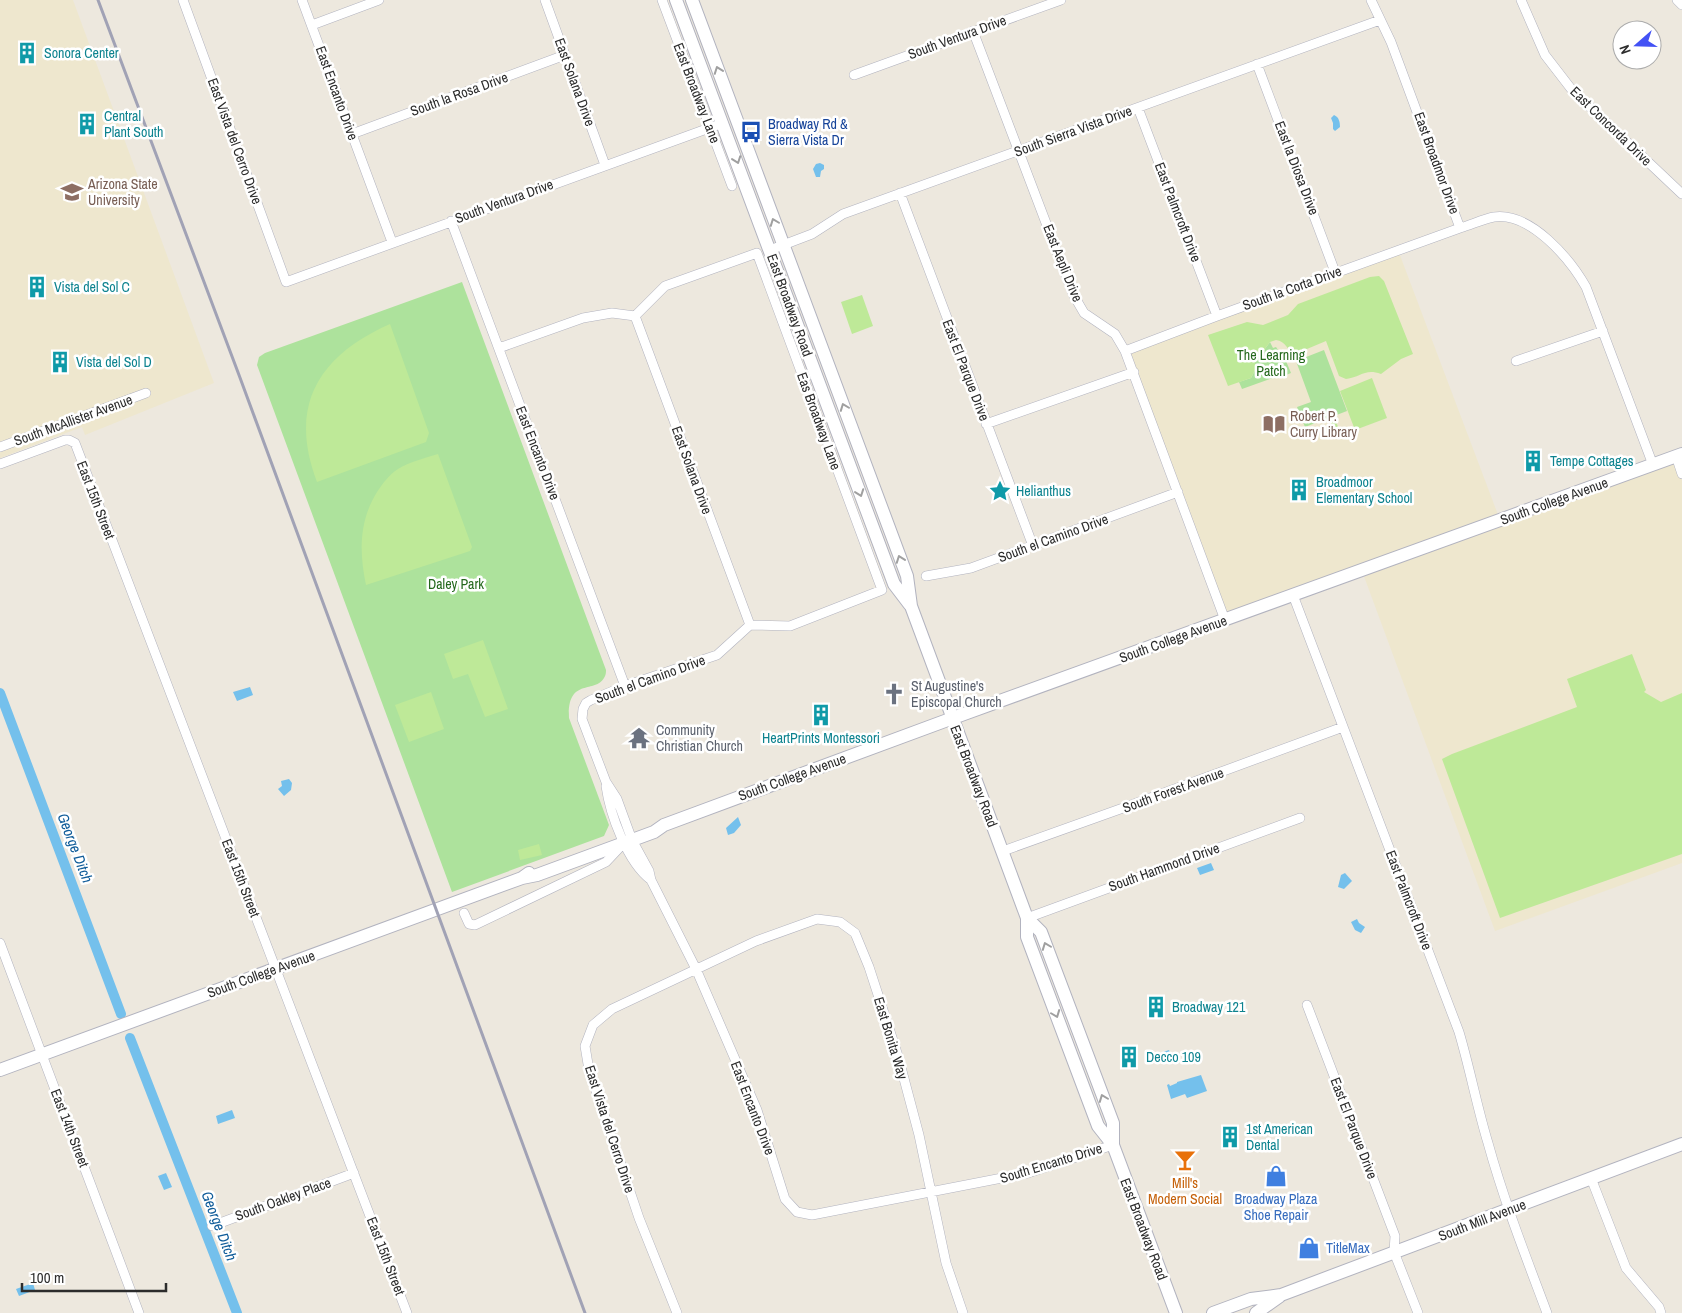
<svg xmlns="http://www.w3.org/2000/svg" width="1682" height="1313" font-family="'Archivo Narrow',sans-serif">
  <rect width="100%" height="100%" fill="#ede8de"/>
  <path fill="#eee7ce" d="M 0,0 L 73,0 L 214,383 L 85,435 L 82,427 L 0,458 Z
    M 1398,250 L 1500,520 L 1676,456 L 1682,474 L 1682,863 L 1495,931 L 1362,571 L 1225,620 L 1125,351 Z"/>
  <path fill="#ade29c" d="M 462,282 L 606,670 C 606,672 606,675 604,678 C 595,694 567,677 569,718 L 609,825 L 604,836 L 452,892 L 257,365 L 259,357 L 265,353 Z
    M 1270,342 L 1273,348 L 1276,347 L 1286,361 L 1291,373 L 1281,377 L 1278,376 L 1242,389 L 1239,382 L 1251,378 L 1255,370 L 1254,356 L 1264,350 Z
    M 1324,350 L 1347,411 L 1305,427 L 1297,407 L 1311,402 L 1296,361 Z"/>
  <path fill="#bee998" d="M 1379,276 L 1384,281 L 1413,354 L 1401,359 L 1381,374 C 1365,368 1361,377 1346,379 L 1339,376 L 1326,341 L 1295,354 C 1287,351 1286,341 1276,340 L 1270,342 L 1264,350 L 1254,356 L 1256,368 L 1251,378 L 1228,386 L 1208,335 L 1247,322 L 1263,325 L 1288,315 L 1298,304 L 1370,277 Z
    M 862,295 L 873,326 L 852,334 L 841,302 Z
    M 390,324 L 429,433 L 426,442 L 317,482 C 288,406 318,356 390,324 Z
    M 1372,378 L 1387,418 L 1355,430 L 1340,391 Z
    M 1335,419 L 1341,435 L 1336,438 L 1330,421 Z
    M 438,454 L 472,547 L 470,551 L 366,585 C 359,552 359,521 377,492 C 383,483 389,475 398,469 C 409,462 425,458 438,454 Z
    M 483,640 L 508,709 L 485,717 L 468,674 L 453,679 L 444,654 Z
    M 1632,654 L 1646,690 L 1644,692 L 1661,702 L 1682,693 L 1682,854 L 1500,918 L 1442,759 L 1452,754 L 1577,707 L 1567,679 Z
    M 431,692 L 444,729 L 409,742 L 395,705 Z
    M 539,844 L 542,855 L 520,860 L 518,850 Z"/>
  <path fill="#74c0ec" d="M 1334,115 C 1339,117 1340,122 1340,127 L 1335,131 L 1333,129 L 1333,123 L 1331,118 Z
    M 820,163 L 824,165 L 824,169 L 821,171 L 820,177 L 816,177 L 813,169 L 816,164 Z
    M 250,687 L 253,695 L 237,701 L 233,692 Z
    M 289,779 L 292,783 L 291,790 L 284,796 L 278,789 L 282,786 L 281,781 Z
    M 738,817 L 741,825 L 734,833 L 728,835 L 726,828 Z
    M 1211,863 L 1214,870 L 1200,875 L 1197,868 Z
    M 1345,873 L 1352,881 L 1344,889 L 1338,887 L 1341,875 Z
    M 1357,919 L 1359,923 L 1365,927 L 1361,933 L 1355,930 L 1351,922 Z
    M 1169,1050 L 1172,1057 L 1155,1063 L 1152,1056 Z
    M 1201,1075 L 1207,1091 L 1187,1098 L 1185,1094 L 1171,1099 L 1167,1085 L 1169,1084 L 1170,1086 L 1177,1083 L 1177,1082 Z
    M 232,1110 L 235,1118 L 218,1124 L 216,1116 Z
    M 166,1173 L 172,1187 L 164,1190 L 158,1176 Z
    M 33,1283 L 35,1290 L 19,1296 L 16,1289 Z"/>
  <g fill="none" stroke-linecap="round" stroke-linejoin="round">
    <path stroke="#74c0ec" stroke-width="10" d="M 0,693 L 121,1014
      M 130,1038 L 237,1313"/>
    <g stroke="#b2b3bf" stroke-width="10">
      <path id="street" d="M 183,0 L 286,282 L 723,123
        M 302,0 L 392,242
        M 545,0 L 605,165
        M 662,0 L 732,186
        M 1371,0 L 1391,42 L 1460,228
        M 1521,0 L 1545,55 L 1572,90 L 1682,194
        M 1677,0 L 1682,5
        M 312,25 L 379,0
        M 973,31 L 1073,294 L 1084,313 L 1115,334 L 1125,351 L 1225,620
        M 1257,64 L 1335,272
        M 854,75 L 1061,0
        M 1138,108 L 1217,316
        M 352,134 L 565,55
        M 900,193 L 1033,546
        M 451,221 L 625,686
        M 770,250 L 812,234 L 843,214 L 1380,20
        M 635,316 L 750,625
        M 499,348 L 583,318 L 612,313 L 635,316 L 665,286 L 757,253 L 882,590 L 790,626 L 750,625 L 717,655 L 625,686 L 591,700 L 586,703 L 583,709 L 582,719 L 606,782 L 617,799 L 632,840 L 649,871 L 651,880 L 696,969 L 757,1110 L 785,1199 L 797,1212 L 812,1215 L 1028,1173 L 1113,1145
        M 1125,351 L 1217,316 L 1460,228 C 1471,225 1483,219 1494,217 C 1531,212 1570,259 1586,287 L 1653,465
        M 1516,361 L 1603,331
        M 986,424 L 1134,372
        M 0,447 L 146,393
        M 1676,456 L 1682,474
        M 0,464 L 65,440 L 69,440 L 75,443 L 407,1313
        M 926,576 L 971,568 L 1178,492
        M 1293,595 L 1459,1032 C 1470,1069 1477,1107 1488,1143 C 1504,1201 1526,1257 1547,1313
        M 606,786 C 610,814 627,862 651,880
        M 1003,851 L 1123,808 L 1343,727
        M 464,913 L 469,924 L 475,925 L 606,862 L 622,845
        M 1027,918 L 1300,818
        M 0,943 L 139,1313
        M 1307,1005 L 1395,1236 L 1394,1252 L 1418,1313
        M 1591,1178 L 1626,1268 L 1659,1307 L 1661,1313
        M 212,1226 L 354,1173
        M 677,1313 L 639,1218 L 589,1070 L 585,1046 L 593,1025 L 612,1009 L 756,941 L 817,919 L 840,922 L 855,933 L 869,967 L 898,1056 L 919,1135 L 946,1263 L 963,1313"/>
    </g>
    <g stroke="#b2b3bf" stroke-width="14">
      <path id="secondary" d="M 676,0 L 894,584 L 910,605
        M 692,0 L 907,576 L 911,606 L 1027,918 L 1027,937 L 1098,1126 L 1113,1145 L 1176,1313
        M 522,878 L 537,875 L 654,832 L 664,825 L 953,718 L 1682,454
        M 1027,918 L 1041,932 L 1113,1123 L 1113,1145
        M 0,1070 L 522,878 L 529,873
        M 1213,1313 L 1251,1299 L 1281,1295 L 1682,1144
        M 1256,1313 L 1280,1296"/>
    </g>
    <use href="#street" stroke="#fff" stroke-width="9"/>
    <use href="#secondary" stroke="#fff" stroke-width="12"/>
    <path stroke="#a1a2b5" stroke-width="3" d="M 98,0 L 239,375 L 585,1313"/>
  </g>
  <defs><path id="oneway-chevron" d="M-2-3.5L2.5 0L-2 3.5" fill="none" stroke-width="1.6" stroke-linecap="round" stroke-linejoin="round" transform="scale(1.25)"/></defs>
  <g stroke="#a0a0a0">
    <use href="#oneway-chevron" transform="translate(718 70) rotate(-110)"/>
    <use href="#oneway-chevron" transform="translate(737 160) rotate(70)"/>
    <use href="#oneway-chevron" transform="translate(774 222) rotate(-111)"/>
    <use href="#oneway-chevron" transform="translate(844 407) rotate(-111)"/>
    <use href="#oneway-chevron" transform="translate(860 493) rotate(70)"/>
    <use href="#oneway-chevron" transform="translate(900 559) rotate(-110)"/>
    <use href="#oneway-chevron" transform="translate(1046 946) rotate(-111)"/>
    <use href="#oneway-chevron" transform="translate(1056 1014) rotate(69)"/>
    <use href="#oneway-chevron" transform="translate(1103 1098) rotate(-111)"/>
  </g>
  <defs>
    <g id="building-bare" transform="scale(1.725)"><path d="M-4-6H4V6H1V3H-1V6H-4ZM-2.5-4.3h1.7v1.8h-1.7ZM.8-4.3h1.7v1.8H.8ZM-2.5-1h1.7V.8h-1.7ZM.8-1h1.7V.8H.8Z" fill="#0f9aa8" stroke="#fff" stroke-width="2.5" paint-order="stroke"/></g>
    <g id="bus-bare" transform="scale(1.725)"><path d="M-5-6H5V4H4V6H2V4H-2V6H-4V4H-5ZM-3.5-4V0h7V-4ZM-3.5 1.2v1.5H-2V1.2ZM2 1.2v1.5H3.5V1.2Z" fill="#1a4fb4" stroke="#fff" stroke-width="2.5" paint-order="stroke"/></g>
    <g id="university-bare" transform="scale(1.725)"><path d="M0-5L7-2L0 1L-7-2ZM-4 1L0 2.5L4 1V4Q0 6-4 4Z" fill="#8d6e63" stroke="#fff" stroke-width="2.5" paint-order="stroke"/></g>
    <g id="library-bare" transform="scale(1.725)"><path d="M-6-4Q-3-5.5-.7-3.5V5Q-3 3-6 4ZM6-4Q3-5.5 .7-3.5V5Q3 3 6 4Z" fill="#8d6e63" stroke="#fff" stroke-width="2.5" paint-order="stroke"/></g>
    <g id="sight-bare" transform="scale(1.725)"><path d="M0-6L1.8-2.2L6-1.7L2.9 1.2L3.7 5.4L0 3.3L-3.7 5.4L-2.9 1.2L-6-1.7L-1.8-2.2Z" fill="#0f9aa8" stroke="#fff" stroke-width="2.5" paint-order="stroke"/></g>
    <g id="church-bare" transform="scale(1.725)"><path d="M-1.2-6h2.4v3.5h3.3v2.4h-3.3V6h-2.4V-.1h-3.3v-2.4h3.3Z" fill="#6b7280" stroke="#fff" stroke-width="2.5" paint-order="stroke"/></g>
    <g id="temple-bare" transform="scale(1.725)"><path d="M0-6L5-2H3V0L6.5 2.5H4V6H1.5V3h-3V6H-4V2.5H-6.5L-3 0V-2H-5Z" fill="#6b7280" stroke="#fff" stroke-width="2.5" paint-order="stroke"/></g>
    <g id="bar-bare" transform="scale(1.725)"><path d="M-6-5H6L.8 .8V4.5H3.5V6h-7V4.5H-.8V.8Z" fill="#e8710a" stroke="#fff" stroke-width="2.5" paint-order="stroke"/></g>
    <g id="shop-bare" transform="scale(1.725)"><path d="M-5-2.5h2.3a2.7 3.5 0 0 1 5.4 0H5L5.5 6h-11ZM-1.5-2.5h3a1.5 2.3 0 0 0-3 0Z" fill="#3f7fe0" stroke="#fff" stroke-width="2.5" paint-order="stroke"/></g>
  </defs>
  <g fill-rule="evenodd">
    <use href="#building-bare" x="27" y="53"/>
    <use href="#building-bare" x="87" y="124"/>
    <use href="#bus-bare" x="751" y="132"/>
    <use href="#university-bare" x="72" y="192"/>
    <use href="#building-bare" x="37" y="287"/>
    <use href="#building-bare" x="60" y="362"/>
    <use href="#library-bare" x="1274" y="424"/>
    <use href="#building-bare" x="1533" y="461"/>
    <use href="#building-bare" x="1299" y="490"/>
    <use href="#sight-bare" x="1000" y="491"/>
    <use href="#church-bare" x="894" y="694"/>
    <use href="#building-bare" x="821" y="715"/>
    <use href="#temple-bare" x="639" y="738"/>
    <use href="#building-bare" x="1156" y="1007"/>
    <use href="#building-bare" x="1129" y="1057"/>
    <use href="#building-bare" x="1230" y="1137"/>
    <use href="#bar-bare" x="1185" y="1160"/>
    <use href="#shop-bare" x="1276" y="1176"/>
    <use href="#shop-bare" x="1309" y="1248"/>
  </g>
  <g text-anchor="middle" stroke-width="5" stroke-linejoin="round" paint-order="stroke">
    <g font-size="14" fill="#2c2c2c" stroke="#fff">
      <text transform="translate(957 37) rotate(-20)" y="5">South Ventura Drive</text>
      <text transform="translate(575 82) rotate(70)" y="5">East Solana Drive</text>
      <text transform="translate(337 93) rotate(70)" y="5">East Encanto Drive</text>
      <text transform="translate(697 93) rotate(69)" y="5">East Broadway Lane</text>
      <text transform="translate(459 94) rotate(-20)" y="5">South la Rosa Drive</text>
      <text transform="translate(1611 126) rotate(44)" y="5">East Concorda Drive</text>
      <text transform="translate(1073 131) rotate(-20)" y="5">South Sierra Vista Drive</text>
      <text transform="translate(235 141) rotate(70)" y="5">East Vista del Cerro Drive</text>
      <text transform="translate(1437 163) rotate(70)" y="5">East Broadmor Drive</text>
      <text transform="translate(1297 168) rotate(69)" y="5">East la Diosa Drive</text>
      <text transform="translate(504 201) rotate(-20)" y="5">South Ventura Drive</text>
      <text transform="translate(1178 212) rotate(69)" y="5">East Palmcroft Drive</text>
      <text transform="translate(1063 263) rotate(68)" y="5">East Aepli Drive</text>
      <text transform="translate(1292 288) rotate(-20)" y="5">South la Corta Drive</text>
      <text transform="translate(790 305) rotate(70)" y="5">East Broadway Road</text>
      <text transform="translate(966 370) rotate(69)" y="5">East El Parque Drive</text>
      <text transform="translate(73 420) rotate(-20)" y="5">South McAllister Avenue</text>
      <text transform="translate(819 421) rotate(70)" y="5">Eas Broadway Lane</text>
      <text transform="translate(538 453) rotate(69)" y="5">East Encanto Drive</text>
      <text transform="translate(692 470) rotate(70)" y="5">East Solana Drive</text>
      <text transform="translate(96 500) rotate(69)" y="5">East 15th Street</text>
      <text transform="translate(1554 501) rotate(-20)" y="5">South College Avenue</text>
      <text transform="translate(1053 538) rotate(-20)" y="5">South el Camino Drive</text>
      <text transform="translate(1173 639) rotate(-20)" y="5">South College Avenue</text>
      <text transform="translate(650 679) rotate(-20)" y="5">South el Camino Drive</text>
      <text transform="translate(974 776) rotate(69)" y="5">East Broadway Road</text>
      <text transform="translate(792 777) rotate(-20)" y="5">South College Avenue</text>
      <text transform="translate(1173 790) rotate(-20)" y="5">South Forest Avenue</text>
      <text transform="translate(1164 867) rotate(-20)" y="5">South Hammond Drive</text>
      <text transform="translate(241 878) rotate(69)" y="5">East 15th Street</text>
      <text transform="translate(1409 900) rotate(69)" y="5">East Palmcroft Drive</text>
      <text transform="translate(261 974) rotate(-20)" y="5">South College Avenue</text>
      <text transform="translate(891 1038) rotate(73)" y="5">East Bonita Way</text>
      <text transform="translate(753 1108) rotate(69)" y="5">East Encanto Drive</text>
      <text transform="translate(70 1128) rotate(69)" y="5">East 14th Street</text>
      <text transform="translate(1354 1128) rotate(69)" y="5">East El Parque Drive</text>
      <text transform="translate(610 1129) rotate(72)" y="5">East Vista del Cerro Drive</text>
      <text transform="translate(1051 1163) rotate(-17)" y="5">South Encanto Drive</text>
      <text transform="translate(283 1199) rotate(-20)" y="5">South Oakley Place</text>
      <text transform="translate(1482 1220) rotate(-21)" y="5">South Mill Avenue</text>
      <text transform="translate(1144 1229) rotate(69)" y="5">East Broadway Road</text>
      <text transform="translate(386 1256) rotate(69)" y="5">East 15th Street</text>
    </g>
    <g font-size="14" fill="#0d838f" stroke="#fff" text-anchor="start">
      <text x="44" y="58">Sonora Center</text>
      <text x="104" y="121">Central<tspan x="104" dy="16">Plant South</tspan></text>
      <text x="54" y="292">Vista del Sol C</text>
      <text x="76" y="367">Vista del Sol D</text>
      <text x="1550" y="466">Tempe Cottages</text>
      <text x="1316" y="487">Broadmoor<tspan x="1316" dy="16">Elementary School</tspan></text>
      <text x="1016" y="496">Helianthus</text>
      <text x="821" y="743" text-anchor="middle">HeartPrints Montessori</text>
      <text x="1172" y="1012">Broadway 121</text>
      <text x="1146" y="1062">Decco 109</text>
      <text x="1246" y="1134">1st American<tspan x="1246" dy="16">Dental</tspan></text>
    </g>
    <g font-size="14" fill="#164399" stroke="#fff" text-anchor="start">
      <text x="768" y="129">Broadway Rd &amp;<tspan x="768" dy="16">Sierra Vista Dr</tspan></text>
    </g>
    <g font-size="14" fill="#785e54" stroke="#fff" text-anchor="start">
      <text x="88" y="189">Arizona State<tspan x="88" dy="16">University</tspan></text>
      <text x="1290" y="421">Robert P.<tspan x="1290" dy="16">Curry Library</tspan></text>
    </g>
    <g font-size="14" fill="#24681c" stroke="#fff">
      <text x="1271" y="360">The Learning<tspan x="1271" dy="16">Patch</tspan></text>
      <text x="456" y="589">Daley Park</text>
    </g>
    <g font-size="14" fill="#5b616d" stroke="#fff" text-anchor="start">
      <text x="911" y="691">St Augustine's<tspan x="911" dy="16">Episcopal Church</tspan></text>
      <text x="656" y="735">Community<tspan x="656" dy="16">Christian Church</tspan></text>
    </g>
    <g font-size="14" fill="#c56008" stroke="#fff">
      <text x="1185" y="1188">Mill's<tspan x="1185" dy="16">Modern Social</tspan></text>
    </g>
    <g font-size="14" fill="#366cbe" stroke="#fff">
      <text x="1276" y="1204">Broadway Plaza<tspan x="1276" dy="16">Shoe Repair</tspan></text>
      <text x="1326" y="1253" text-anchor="start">TitleMax</text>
    </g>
    <g font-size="15" font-style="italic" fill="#115d9a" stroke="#fff">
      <text transform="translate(75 848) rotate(69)" y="5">George Ditch</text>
      <text transform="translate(219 1226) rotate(69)" y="5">George Ditch</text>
    </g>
  </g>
  <g transform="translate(1637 45) rotate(250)"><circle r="24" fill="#ffffff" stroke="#ababab"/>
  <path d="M0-4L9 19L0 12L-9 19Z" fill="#4352f5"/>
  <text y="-8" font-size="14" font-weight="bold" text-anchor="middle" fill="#2c2c2c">N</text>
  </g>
  <path d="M22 1283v8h144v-8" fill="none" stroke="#2c2c2c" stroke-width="2.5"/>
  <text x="30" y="1283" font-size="15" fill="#2c2c2c" stroke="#ffffff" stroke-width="4" paint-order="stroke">100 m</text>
</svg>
